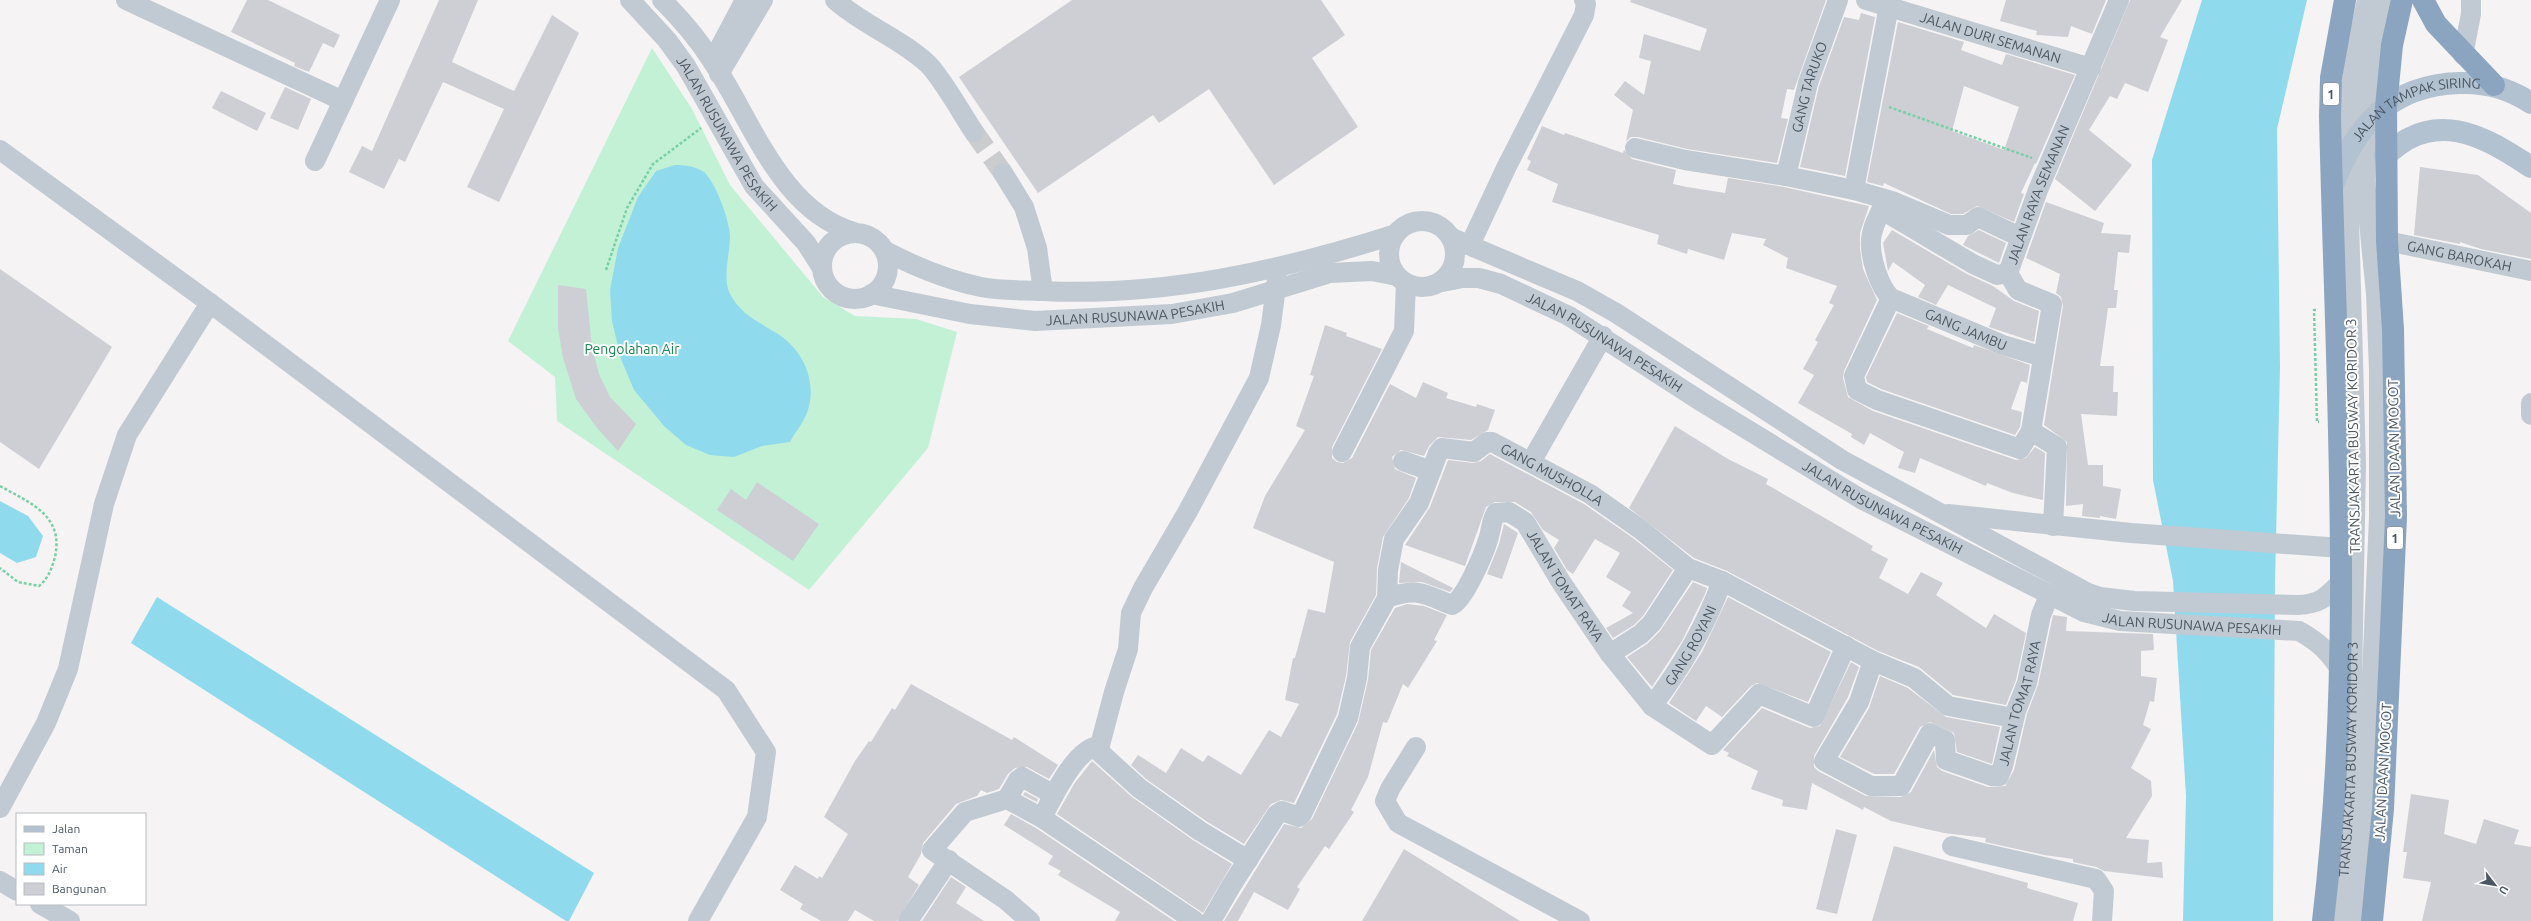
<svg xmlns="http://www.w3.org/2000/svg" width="2531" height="921" font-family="Ubuntu,sans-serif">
  <rect width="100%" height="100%" fill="#f5f3f3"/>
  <path fill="#c3f1d5" d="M 652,48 L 692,109 L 730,185 L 823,297 L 855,316 L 916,319 L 957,332 L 928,448 L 809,590 L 557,421 L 555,377 L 508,341 Z"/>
  <path fill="#90daee" d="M 2202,0 L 2307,0 L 2277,129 L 2280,367 L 2275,583 L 2273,921 L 2183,921 L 2186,796 L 2173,581 L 2153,480 L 2152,160 Z
    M 675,165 C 685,165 695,166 704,172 C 716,183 730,221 730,237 C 730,254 722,278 730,294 C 741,315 759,322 778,334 C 803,350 817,381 808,410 C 805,421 795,432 790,442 L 762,446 L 734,457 L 710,455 L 686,445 L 664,426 L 634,390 L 621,359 L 612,321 L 610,290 L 618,248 L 638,197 L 656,171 Z
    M 0,501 L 28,516 L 43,536 L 36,557 L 17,563 L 0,553 Z
    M 157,597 L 594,873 L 569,921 L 566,921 L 131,643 Z"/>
  <path fill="#cdcfd5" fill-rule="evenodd" d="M 247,0 L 268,0 L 340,35 L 334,48 L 323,43 L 309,72 L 294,66 L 295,63 L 231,32 Z
    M 439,0 L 478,0 L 452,62 L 514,91 L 552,15 L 579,33 L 499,202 L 467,187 L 504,109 L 443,82 L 405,162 L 399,159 L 384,189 L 349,172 L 362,146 L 372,151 Z
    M 1072,0 L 1321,0 L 1345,35 L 1312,58 L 1358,127 L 1274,185 L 1209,89 L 1159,123 L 1153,115 L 1038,193 L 959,77 Z
    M 1631,0 L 1826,0 L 1794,90 L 1787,89 L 1781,118 L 1788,119 L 1777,163 L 1687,149 L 1638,137 L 1631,137 L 1626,141 L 1633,110 L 1614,95 L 1625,81 L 1644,95 L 1651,61 L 1639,58 L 1644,34 L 1700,51 L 1707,29 L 1630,2 Z
    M 2006,0 L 2106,0 L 2092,34 L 2071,26 L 2068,37 L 2036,35 L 2037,31 L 2000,21 Z
    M 2130,0 L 2182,0 L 2160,37 L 2168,40 L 2148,92 L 2125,83 L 2117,99 L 2110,96 L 2089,130 L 2132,165 L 2095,211 L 2055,179 Z
    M 1861,13 L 1875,17 L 1845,176 L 1800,167 L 1819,86 L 1844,17 L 1859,20 Z
    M 1898,22 L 1964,42 L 1961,50 L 2002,65 L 2006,54 L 2075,75 L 2036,164 L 2035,163 L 2021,193 L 2024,194 L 2014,222 L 1977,206 L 1963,214 L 1951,214 L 1884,183 L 1883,186 L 1867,182 ZM 1964,86 L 2019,107 L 2004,150 L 1952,131 Z
    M 285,87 L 311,99 L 298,130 L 270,118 Z
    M 221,91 L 266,113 L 257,131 L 212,108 Z
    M 1542,126 L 1564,135 L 1565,133 L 1623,153 L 1624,150 L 1632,159 L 1676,170 L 1673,184 L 1687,187 L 1725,193 L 1728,178 L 1784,187 L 1869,206 L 1860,233 L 1860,249 L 1863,269 L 1877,300 L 1844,371 L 1843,378 L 1848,397 L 1873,411 L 2016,460 L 2026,458 L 2035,447 L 2045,453 L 2043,500 L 2013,493 L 1987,483 L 1986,486 L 1920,458 L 1915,473 L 1898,468 L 1904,452 L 1870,433 L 1864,445 L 1851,437 L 1852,434 L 1798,403 L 1814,375 L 1803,369 L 1818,342 L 1815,340 L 1834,305 L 1829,303 L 1837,286 L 1786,268 L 1788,258 L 1763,245 L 1766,239 L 1732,233 L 1724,260 L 1688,249 L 1687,254 L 1657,244 L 1659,235 L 1552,202 L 1558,184 L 1527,170 L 1531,161 L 1527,159 Z
    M 2420,167 L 2478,175 L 2531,213 L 2531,259 L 2481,249 L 2460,242 L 2460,244 L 2414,235 Z
    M 2046,202 L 2104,223 L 2101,233 L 2131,235 L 2129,253 L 2118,252 L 2114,290 L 2118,290 L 2116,308 L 2108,308 L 2100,366 L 2114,366 L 2113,392 L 2118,392 L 2117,416 L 2081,414 L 2088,465 L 2103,465 L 2103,486 L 2121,489 L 2116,519 L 2100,516 L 2100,518 L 2082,516 L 2083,504 L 2066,506 L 2067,442 L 2044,425 L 2063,306 L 2061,297 L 2056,293 L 2060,274 L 2026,258 Z
    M 1892,230 L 1967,274 L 1993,286 L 2014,301 L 2039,311 L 2034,342 L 1989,327 L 1996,308 L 1948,285 L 1936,305 L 1918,297 L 1925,285 L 1893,262 L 1888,271 L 1883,243 Z
    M 1979,230 L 2006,243 L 1999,263 L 1963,245 L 1968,236 Z
    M 0,269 L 112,347 L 39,469 L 0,442 Z
    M 558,285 L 586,289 L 592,347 L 599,374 L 610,397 L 636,424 L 618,451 L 597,428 L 576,399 L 563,358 L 558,328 Z
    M 1897,313 L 1929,326 L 1927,329 L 1973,348 L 1974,345 L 2030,365 L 2027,383 L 2021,381 L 2011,409 L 2022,412 L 2020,427 L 2015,435 L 1881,389 L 1867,382 L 1866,377 Z
    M 1325,325 L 1347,333 L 1346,336 L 1382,349 L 1332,447 L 1332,458 L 1337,462 L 1343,463 L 1352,458 L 1390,384 L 1416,398 L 1423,382 L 1448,393 L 1446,398 L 1476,407 L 1477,404 L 1495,410 L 1488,430 L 1471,440 L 1438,437 L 1429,446 L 1424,456 L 1401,450 L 1392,457 L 1395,469 L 1416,478 L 1409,498 L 1383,537 L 1377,568 L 1376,595 L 1350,642 L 1346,676 L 1337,714 L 1294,803 L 1281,800 L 1271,804 L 1244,844 L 1206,821 L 1146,779 L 1131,765 L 1138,755 L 1166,773 L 1181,748 L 1203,762 L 1208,755 L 1241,775 L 1269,730 L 1281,737 L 1299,704 L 1285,700 L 1293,658 L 1295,658 L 1308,609 L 1325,613 L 1334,562 L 1253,528 L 1265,496 L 1305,430 L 1296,426 L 1314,376 L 1310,375 Z
    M 1675,426 L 1728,459 L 1768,479 L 1766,484 L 1873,546 L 1871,550 L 1888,559 L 1879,578 L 1908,594 L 1921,572 L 1943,583 L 1936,595 L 1986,628 L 1994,614 L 2026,633 L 2016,680 L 2006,705 L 1953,695 L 1919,667 L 1878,651 L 1727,571 L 1694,558 L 1629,508 Z
    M 1490,454 L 1584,504 L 1633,538 L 1673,570 L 1643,616 L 1634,625 L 1613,638 L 1606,628 L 1633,613 L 1622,606 L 1631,592 L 1606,577 L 1620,553 L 1595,539 L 1573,574 L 1567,570 L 1554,548 L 1559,540 L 1543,530 L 1531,512 L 1515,502 L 1495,502 L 1486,507 L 1465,566 L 1405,545 L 1430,507 L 1448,460 L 1473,463 L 1481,461 Z
    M 757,482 L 819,524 L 793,561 L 717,510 L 731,489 L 746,500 Z
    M 1504,524 L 1518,533 L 1502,579 L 1487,574 L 1499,544 Z
    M 1401,562 L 1453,588 L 1450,592 L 1422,582 L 1399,583 Z
    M 1693,582 L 1707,588 L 1705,594 L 1682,641 L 1652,687 L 1627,657 L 1647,644 L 1660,631 Z
    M 1728,597 L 1831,652 L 1808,702 L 1757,683 L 1751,686 L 1722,717 L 1706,706 L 1696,721 L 1669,703 L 1702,652 Z
    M 1407,604 L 1424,606 L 1447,615 L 1434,640 L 1437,641 L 1408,688 L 1403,684 L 1387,723 L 1383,722 L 1368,777 L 1351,810 L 1354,812 L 1329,849 L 1325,846 L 1297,887 L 1300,889 L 1288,910 L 1254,892 L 1238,921 L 1224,921 L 1284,824 L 1301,828 L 1312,819 L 1358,723 L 1368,680 L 1371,650 L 1395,608 Z
    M 2053,615 L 2067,617 L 2066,631 L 2153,634 L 2154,650 L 2141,651 L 2141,676 L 2157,678 L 2154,702 L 2150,701 L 2143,725 L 2151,729 L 2131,768 L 2151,781 L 2152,796 L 2126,838 L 2149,840 L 2147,863 L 2162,862 L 2163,878 L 2104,871 L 2096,867 L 2073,862 L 2073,859 L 2044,855 L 1985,842 L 1986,838 L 1944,833 L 1891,821 L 1864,807 L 1863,810 L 1812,783 L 1807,810 L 1782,806 L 1783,800 L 1751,789 L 1758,771 L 1727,756 L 1729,753 L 1723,750 L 1762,708 L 1810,728 L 1820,726 L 1851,662 L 1859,667 L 1848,697 L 1814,756 L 1814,767 L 1818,771 L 1866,796 L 1901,797 L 1911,792 L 1934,750 L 1937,767 L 1942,771 L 1988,787 L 2005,786 L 2014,770 L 2027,714 L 2038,685 Z
    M 1880,676 L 1908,688 L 1946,717 L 2000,727 L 1992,764 L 1957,752 L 1954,733 L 1930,722 L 1920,727 L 1894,774 L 1874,774 L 1840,757 L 1869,708 Z
    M 911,684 L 1012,740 L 1014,737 L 1058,765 L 1049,779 L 1027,767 L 1015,768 L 1008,774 L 999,789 L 987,793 L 981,790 L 977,796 L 956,804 L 923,843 L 921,854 L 908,877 L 919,885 L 897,921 L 874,921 L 855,910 L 848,921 L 821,921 L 800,909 L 803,904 L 780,890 L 795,865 L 818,879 L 819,876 L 822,878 L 848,834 L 824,817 L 855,761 L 869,741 L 871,742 L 892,708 L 895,710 Z
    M 1092,761 L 1132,797 L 1193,840 L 1232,864 L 1203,913 L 1057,814 L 1074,784 Z
    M 1025,792 L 1038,799 L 1037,802 L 1023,795 Z
    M 2411,794 L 2449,800 L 2444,834 L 2476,844 L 2484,819 L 2519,830 L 2514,844 L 2531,847 L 2531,921 L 2422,921 L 2431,882 L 2403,878 L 2407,852 L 2403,852 Z
    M 1011,814 L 1036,828 L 1174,921 L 1115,921 L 1120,912 L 1058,875 L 1061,871 L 1048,864 L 1053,856 L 1004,825 Z
    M 1836,829 L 1857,835 L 1837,914 L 1816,909 Z
    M 1894,846 L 2028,883 L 2027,888 L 2078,903 L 2073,921 L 1872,921 Z
    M 1404,849 L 1520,921 L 1362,921 Z
    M 951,877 L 966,887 L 956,903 L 984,921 L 922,921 Z"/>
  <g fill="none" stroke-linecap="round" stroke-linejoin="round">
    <path stroke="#caccce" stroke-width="20" stroke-dasharray="20 10" stroke-linecap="butt" d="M 974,132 L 1003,173"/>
    <path stroke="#7ad0a6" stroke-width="2.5" stroke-dasharray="3 2" stroke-linecap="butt" d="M 1889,107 L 2032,158
      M 606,270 L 627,208 L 653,164 L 701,128
      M 2316,310 L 2314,310 L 2317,422 L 2319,422
      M 0,486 C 30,503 64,515 55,557 C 52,568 48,579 39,586 L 18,582 L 0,568"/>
    <g stroke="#c1cad2" stroke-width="20">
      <path d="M 126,0 L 343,101"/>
      <path id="s1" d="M 630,0 L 667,40 L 686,66 L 754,186 L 806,243 L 822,268"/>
      <path d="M 662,0 C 680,18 698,39 712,61 C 751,118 780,211 854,232"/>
      <path d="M 835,0 C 863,25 900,38 928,64 C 942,78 962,114 974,132"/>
      <path id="s2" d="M 1866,0 L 2091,68"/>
      <path d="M 718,51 L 745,0"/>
      <path d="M 2463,55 L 2471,14 L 2471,0"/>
      <path d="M 719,74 L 763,0"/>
      <path d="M 1635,148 L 1685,160 L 1786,176 L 1854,190 L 1892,201 L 1949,225 L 1967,225 L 1978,217 L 2020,237"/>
      <path d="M 0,150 L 210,303 L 726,690 L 766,752 L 757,817 L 698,921"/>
      <path d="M 315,161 L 390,0"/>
      <path d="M 1003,173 L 1024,207 L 1037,248 L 1043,291"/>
      <path id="s3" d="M 1786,176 L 1808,83 L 1838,0"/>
      <path d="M 1854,190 L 1889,6"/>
      <path id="s4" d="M 1886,200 C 1881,211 1871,228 1871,241 C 1870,257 1879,287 1891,298 L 2003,345 L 2043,357"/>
      <path d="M 1882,210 L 1973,264 L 1997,275 L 2008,273"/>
      <circle cx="1422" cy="254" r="33"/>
      <circle cx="855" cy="266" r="33"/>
      <path d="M 1452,238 L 1577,291 L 1616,313 L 1842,460 L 2088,593 L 2100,597 L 2134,601 L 2298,605 C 2321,604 2326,597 2341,582"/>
      <path id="s5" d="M 2387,241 L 2531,271"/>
      <path d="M 1470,245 L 1506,168 L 1584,15 L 1586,4 L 1584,0"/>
      <path d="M 885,251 C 916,267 947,280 981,287 C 1001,291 1022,290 1042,291 C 1164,297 1280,271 1396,234"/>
      <path id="s6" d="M 1442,282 L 1463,278 L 1479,278 L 1501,284 L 1569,316 L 1702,402 L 1861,499 L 2084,612 L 2120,621 L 2299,631 C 2319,642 2330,653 2342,672"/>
      <path id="s7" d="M 871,294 L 970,314 L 1035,321 L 1172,314 L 1233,303 L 1330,273 L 1372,271 L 1397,276"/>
      <path d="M 1891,298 L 1854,376 L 1857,390 L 1877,400 L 2020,449 L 2031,431"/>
      <path d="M 2531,403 L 2531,415"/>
      <path d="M 1342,452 L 1404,331 L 1406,283"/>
      <path d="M 1403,461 L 1431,471"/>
      <path d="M 1531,462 L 1603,336"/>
      <path d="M 1948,514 L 2131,533 L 2342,548"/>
      <path id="s8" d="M 2053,526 L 2057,447 L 2031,431 L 2052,304 L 2018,290 L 2008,273 L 2038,190 L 2119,0"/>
      <path d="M 1688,568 L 1722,581 L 1873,661 L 1914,678 L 1948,706 L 2014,718"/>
      <path id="s9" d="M 1387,598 L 1388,570 L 1394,539 L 1419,503 L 1438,453 L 1442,448 L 1474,452 L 1487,442 L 1492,442 L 1590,494 L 1640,529 L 1688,568 L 1652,623 L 1641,634 L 1610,654"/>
      <path id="s10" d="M 1873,661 L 1859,702 L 1824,761 L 1871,786 L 1901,786 L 1930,733 L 1945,740 L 1946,760 L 1992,776 L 1999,776 L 2003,766 L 2016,711 L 2027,683 L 2041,615 L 2049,596"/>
      <path id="s11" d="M 1652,706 C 1682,667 1705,628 1722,581"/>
      <path d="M 1416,747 L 1390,789 L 1385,801 L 1398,823 L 1580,921"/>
      <path d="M 1099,749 L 1114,692 L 1128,649 L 1131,613 L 1143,588 L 1188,511 L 1259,378 L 1271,325 L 1277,279"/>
      <path d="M 1007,799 L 1018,780 L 1022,777 L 1054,795"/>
      <path d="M 0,808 L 46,723 L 68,669 L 104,504 L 127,435 L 210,303"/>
      <path d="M 1042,818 L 1195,921"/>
      <path d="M 1952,846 L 2096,879 L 2104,891 L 2102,921"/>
      <path d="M 0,881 L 17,891"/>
      <path d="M 40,904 L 70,921"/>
      <path d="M 908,921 L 949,860"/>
      <path d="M 1030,921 L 1006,900 L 932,850 L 965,812 L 1007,799 L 1042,818 C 1052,798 1073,754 1094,747 L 1139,788 L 1200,831 L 1248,860"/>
      <path id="s12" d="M 1211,921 L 1231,886 L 1277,814 L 1282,811 L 1299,817 L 1302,814 L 1348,718 L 1357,678 L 1360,647 L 1387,598 C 1417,587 1424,594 1452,605 C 1464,601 1484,553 1488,540 C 1491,532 1491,521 1496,513 L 1509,512 L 1525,522 L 1561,582 L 1610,654 L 1652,706 L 1712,745 L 1759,694 L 1814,717 L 1846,646"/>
      <path id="s13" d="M 2340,921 L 2350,793 L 2356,464 L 2347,150 L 2350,91 L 2358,41 L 2367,0"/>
      <path d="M 2355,921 L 2367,788 L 2379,517 L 2379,370 L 2376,294 L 2365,181 L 2369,95 L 2376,33 L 2384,0"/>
    </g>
    <g stroke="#b3c2d1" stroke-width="22">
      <path d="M 2385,155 C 2393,150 2401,142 2410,138 C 2453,116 2496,144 2531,167"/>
      <path id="s14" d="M 2332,188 C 2354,127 2390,85 2459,83 C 2486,82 2509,88 2531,103"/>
    </g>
    <path stroke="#8ba5c1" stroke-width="22" d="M 2423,0 L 2436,24 L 2494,85
      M 2323,921 C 2355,653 2336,384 2330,116 L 2331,78 L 2345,0
      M 2372,921 L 2383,809 L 2396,517 L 2393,329 L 2387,241 L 2386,107 L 2392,45 L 2402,0"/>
  </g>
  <g text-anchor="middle" stroke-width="4" stroke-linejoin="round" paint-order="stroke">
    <g fill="#fff" stroke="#808990" stroke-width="1">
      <rect x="2323" y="83" width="16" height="22" rx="3"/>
      <rect x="2387" y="527" width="16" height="22" rx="3"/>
    </g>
    <g font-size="13" font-weight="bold" fill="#4a5661">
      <text x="2331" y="99">1</text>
      <text x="2395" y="543">1</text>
    </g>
    <g font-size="14" fill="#4a5661" stroke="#fff">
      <text dy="5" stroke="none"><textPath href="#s2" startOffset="130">JALAN DURI SEMANAN</textPath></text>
      <text dy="5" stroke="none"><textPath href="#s3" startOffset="92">GANG TARUKO</textPath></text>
      <text dy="5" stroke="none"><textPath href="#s14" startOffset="126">JALAN TAMPAK SIRING</textPath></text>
      <text dy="5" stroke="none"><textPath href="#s1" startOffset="166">JALAN RUSUNAWA PESAKIH</textPath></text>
      <text dy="5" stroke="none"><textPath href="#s8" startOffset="379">JALAN RAYA SEMANAN</textPath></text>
      <text dy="5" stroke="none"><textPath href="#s5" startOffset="74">GANG BAROKAH</textPath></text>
      <text dy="5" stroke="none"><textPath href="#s7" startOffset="267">JALAN RUSUNAWA PESAKIH</textPath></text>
      <text dy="5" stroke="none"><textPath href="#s4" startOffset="187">GANG JAMBU</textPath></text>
      <text dy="5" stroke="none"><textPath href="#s6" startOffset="179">JALAN RUSUNAWA PESAKIH</textPath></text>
      <text transform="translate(2353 436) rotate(-91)" y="5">TRANSJAKARTA BUSWAY KORIDOR 3</text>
      <text transform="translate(2394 448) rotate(-91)" y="5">JALAN DAAN MOGOT</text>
      <text dy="5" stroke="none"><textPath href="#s9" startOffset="285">GANG MUSHOLLA</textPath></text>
      <text dy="5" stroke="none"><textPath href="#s6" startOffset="503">JALAN RUSUNAWA PESAKIH</textPath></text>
      <text dy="5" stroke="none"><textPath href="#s12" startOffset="667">JALAN TOMAT RAYA</textPath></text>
      <text dy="5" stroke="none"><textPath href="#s6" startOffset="839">JALAN RUSUNAWA PESAKIH</textPath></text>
      <text dy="5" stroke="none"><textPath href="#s11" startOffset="72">GANG ROYANI</textPath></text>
      <text dy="5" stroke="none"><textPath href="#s10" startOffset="424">JALAN TOMAT RAYA</textPath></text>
      <text dy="5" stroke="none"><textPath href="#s13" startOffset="162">TRANSJAKARTA BUSWAY KORIDOR 3</textPath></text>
      <text transform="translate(2383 772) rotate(-87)" y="5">JALAN DAAN MOGOT</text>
    </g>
    <g font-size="14" fill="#17864f" stroke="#fff">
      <text x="632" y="354">Pengolahan Air</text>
    </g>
  </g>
  <rect x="16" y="813" width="130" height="92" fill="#ffffff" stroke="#b7bbc0"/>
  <rect x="24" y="826" width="20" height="6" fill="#b3c2d1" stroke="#b7bbc0"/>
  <text x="52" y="833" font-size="12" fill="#4a5661">Jalan</text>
  <rect x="24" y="843" width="20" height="12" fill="#c3f1d5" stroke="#b7bbc0"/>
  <text x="52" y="853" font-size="12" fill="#4a5661">Taman</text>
  <rect x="24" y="863" width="20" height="12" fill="#90daee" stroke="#b7bbc0"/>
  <text x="52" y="873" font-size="12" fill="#4a5661">Air</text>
  <rect x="24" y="883" width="20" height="12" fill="#cdcfd5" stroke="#b7bbc0"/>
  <text x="52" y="893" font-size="12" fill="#4a5661">Bangunan</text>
  <g transform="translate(2495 885) rotate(121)" stroke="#ffffff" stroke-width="3" paint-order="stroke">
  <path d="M0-3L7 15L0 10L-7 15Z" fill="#4a5661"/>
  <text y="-6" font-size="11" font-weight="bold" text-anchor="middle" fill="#4a5661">U</text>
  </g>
</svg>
